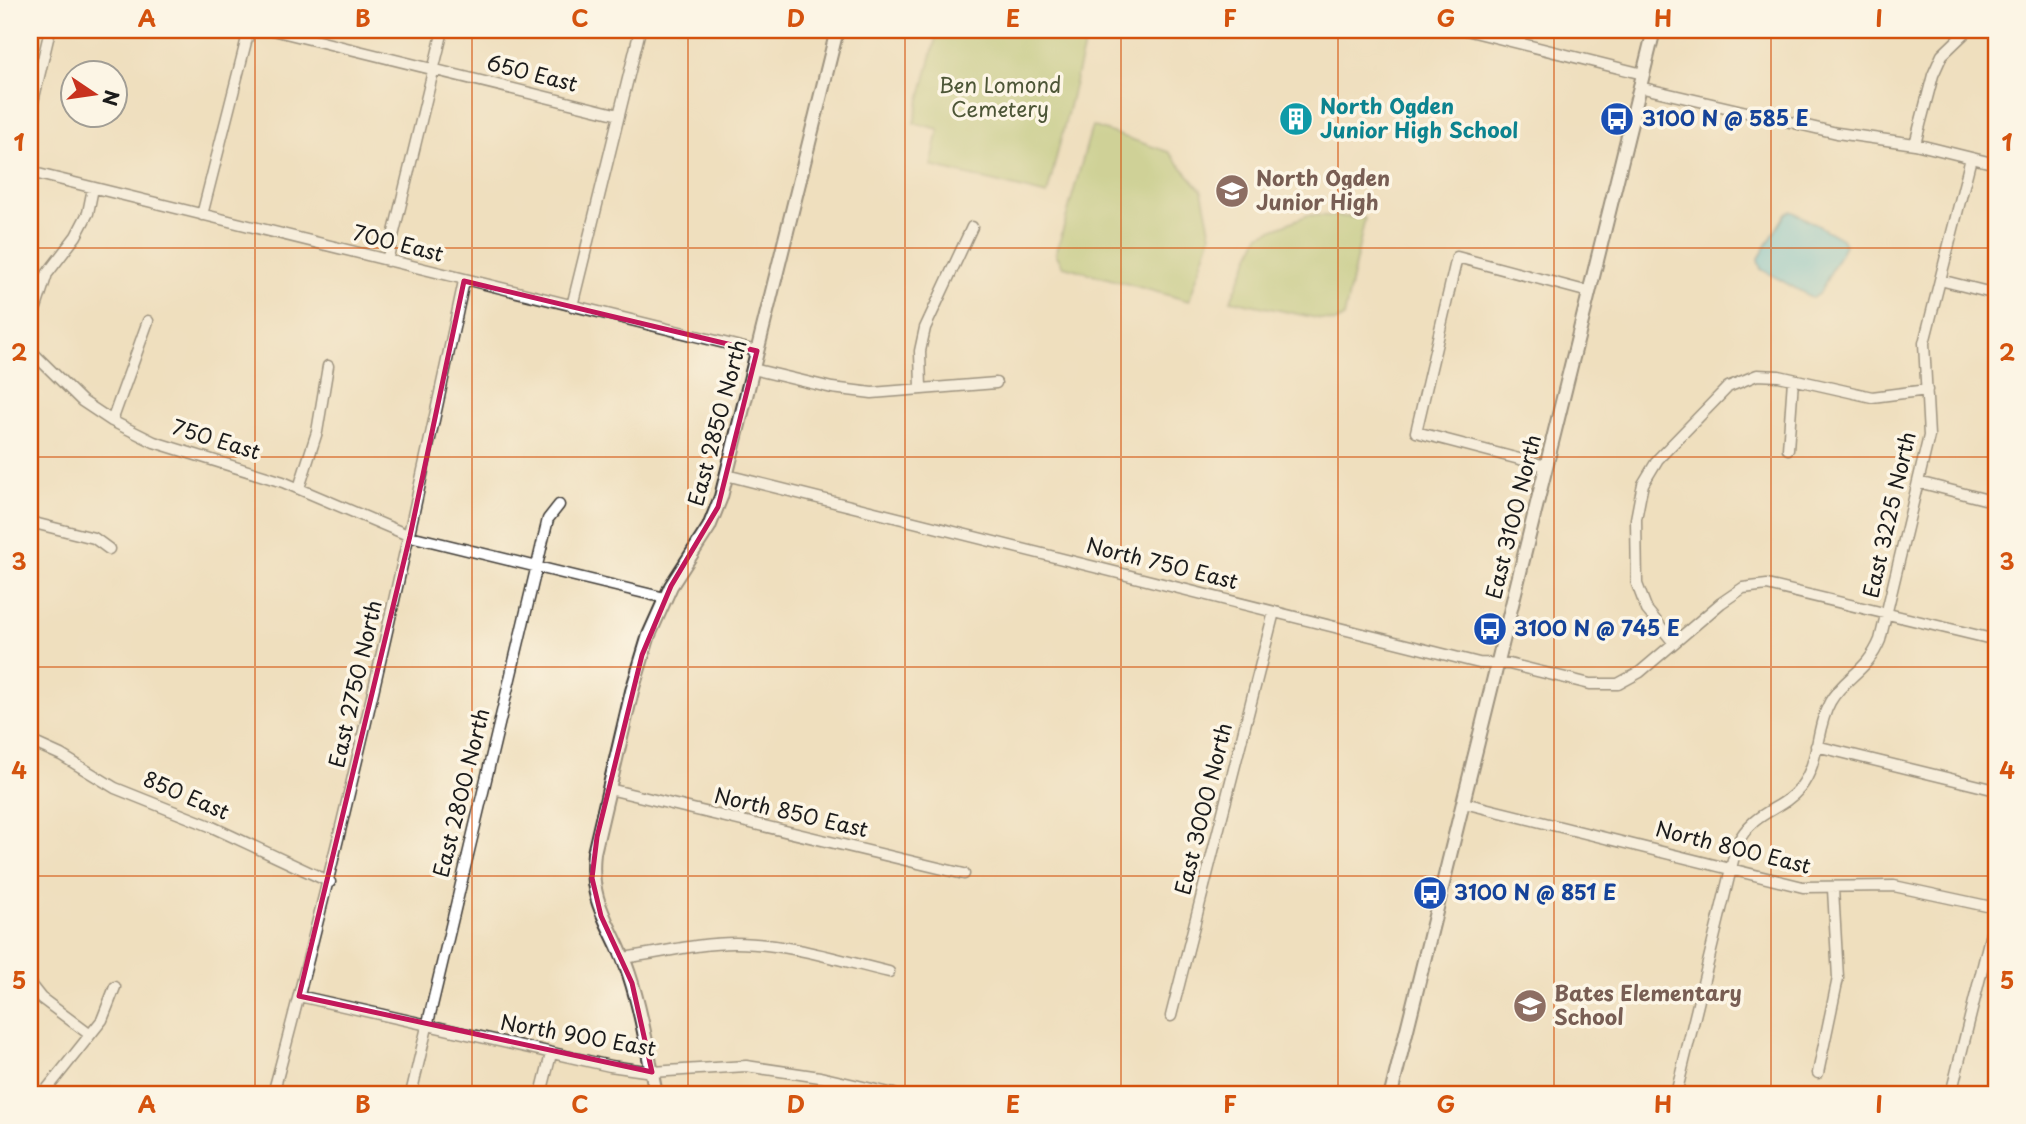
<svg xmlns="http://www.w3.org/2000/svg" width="2026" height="1124" font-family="'Playpen Sans',sans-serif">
  <rect width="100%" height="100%" fill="#fcf5e5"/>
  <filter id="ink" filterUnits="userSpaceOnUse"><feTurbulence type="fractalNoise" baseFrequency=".0143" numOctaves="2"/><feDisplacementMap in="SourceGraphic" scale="14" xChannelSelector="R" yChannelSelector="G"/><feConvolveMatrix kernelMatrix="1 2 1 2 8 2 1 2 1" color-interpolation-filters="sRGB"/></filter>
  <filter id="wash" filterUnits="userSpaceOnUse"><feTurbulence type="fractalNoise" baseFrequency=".00686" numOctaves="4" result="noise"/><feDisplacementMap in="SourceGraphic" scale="28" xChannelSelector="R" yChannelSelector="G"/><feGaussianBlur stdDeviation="1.57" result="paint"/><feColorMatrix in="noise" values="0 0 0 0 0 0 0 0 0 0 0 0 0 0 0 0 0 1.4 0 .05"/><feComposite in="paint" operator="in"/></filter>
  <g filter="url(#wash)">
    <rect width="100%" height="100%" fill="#efdfbe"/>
    <path fill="#a8c269" stroke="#626f42" stroke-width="2" d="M 938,30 L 1088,30 L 1047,195 L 931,166 L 939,129 L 914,123 Z
      M 1092,126 L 1169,152 L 1202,191 L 1211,235 L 1189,301 L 1063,266 L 1056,254 Z
      M 1308,215 L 1365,218 L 1344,317 L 1335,322 L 1231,300 L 1259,235 Z"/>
    <path fill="#5dc4db" stroke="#3c707c" stroke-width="2" d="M 1792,211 L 1842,239 L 1845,245 L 1819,294 L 1813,298 L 1761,269 L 1758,260 L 1786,213 Z"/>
  </g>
  <g filter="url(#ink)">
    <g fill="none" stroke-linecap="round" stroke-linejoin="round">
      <g stroke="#3c3934" stroke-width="13">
        <path id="minor" d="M 273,30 L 619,115
          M 1466,30 L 1643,74
          M 1639,87 L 1837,133 L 1915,144 L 1996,164
          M 30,114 L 50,30
          M 1915,144 L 1933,75 L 1942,55 L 1968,30
          M 30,172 L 757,351
          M 202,215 L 249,30
          M 387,261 L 443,30
          M 1940,280 L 1996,294
          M 572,306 L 640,30
          M 30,326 L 47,274 L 76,236 L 88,213 L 93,188
          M 30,350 L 82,401 L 112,421 L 154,442 L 283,482 L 410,536 L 665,598
          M 753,369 L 832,388 L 872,393 L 996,383
          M 921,389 L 920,351 L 925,328 L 972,227
          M 112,421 L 148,321
          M 1788,449 L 1793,380
          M 1546,466 L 1416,432 L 1457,257 L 1589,292
          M 726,475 L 1479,663 L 1509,664 L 1590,684 L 1618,684 L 1640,672 L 1721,603 L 1743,588 L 1767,585 L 1996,640
          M 1918,482 L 1996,502
          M 299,488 L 317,432 L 328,366
          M 30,522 L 94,538 L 109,549
          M 1674,643 L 1647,610 L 1637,584 L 1636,519 L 1640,498 L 1643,484 L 1658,459 L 1728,387 L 1757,375 L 1779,376 L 1872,397 L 1927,390
          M 30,741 L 61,755 L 115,788 L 210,826 L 330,882
          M 1816,746 L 1996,790
          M 609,789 L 964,874
          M 1464,803 L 1803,887 L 1894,886 L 1996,908
          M 623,958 C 661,953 697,943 735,943 C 787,943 839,960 889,972
          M 30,984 L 41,998 L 89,1034
          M 299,996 L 610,1066 L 652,1072 L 746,1066 L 820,1077 L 894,1094
          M 1171,1016 L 1274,612
          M 1818,1073 L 1838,978 L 1833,889
          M 43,1094 L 102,1020 L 115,987
          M 273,1094 C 345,825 406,553 464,281
          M 411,1094 L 548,519 L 559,505
          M 541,1094 L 551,1054
          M 1676,1094 L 1737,844 C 1755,809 1779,813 1800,788 C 1820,763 1815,729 1830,702 C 1844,677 1867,672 1880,640 L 1929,436 L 1924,343 L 1971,158
          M 1951,1094 L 1996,913"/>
      </g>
      <g stroke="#3c3934" stroke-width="16">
        <path id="tertiary" d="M 656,1094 C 648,1054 642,1013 629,974 C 614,927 588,907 594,853 L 632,691 L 649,635 L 671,586 L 709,527 L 721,497 L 837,30"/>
      </g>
      <g stroke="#3c3934" stroke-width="16">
        <path id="secondary" d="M 1391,1094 L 1654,30"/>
      </g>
      <use href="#minor" stroke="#fff" stroke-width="10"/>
      <use href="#tertiary" stroke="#fff" stroke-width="12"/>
      <use href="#secondary" stroke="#fff" stroke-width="12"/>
    </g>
  </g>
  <path d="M0 0H2026V1124H0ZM 464,281 L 757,351 L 718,507 L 671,586 L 642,655 L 597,837 L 592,878 L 601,916 L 632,983 L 652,1072 L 299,996 L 410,536 Z" fill="#efdfbe" fill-opacity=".55" fill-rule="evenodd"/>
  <path fill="none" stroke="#c2185b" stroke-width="5" stroke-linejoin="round" d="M 464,281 L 757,351 L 718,507 L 671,586 L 642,655 L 597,837 L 592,878 L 601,916 L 632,983 L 652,1072 L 299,996 L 410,536 Z"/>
  <path fill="none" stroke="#d4530e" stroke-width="2" stroke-opacity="0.55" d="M 255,30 L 255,1094M 472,30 L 472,1094M 688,30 L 688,1094M 905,30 L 905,1094M 1121,30 L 1121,1094M 1338,30 L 1338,1094M 1554,30 L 1554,1094M 1771,30 L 1771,1094M 30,248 L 1996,248M 30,457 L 1996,457M 30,667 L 1996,667M 30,876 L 1996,876"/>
  <defs>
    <g id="building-disc" transform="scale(1.75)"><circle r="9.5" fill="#0f9aa8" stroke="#fcf5e5"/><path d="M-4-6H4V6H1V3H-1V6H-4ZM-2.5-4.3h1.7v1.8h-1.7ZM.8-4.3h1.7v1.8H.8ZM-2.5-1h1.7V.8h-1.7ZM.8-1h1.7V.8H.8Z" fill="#fff"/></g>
    <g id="bus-disc" transform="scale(1.75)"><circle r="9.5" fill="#1a4fb4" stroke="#fcf5e5"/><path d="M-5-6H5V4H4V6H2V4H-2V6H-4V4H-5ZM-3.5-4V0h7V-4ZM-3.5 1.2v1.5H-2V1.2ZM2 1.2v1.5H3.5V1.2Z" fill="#fff"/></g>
    <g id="school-disc" transform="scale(1.75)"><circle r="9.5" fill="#8d6e63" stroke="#fcf5e5"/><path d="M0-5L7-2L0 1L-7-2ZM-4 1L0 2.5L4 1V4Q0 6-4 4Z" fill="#fff"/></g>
  </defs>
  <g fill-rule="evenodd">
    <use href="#building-disc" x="1296" y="119"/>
    <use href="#bus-disc" x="1617" y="119"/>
    <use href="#school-disc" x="1232" y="191"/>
    <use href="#bus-disc" x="1490" y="629"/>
    <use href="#bus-disc" x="1430" y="893"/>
    <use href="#school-disc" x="1530" y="1006"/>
  </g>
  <g text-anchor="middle" stroke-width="7" stroke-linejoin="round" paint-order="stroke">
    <g font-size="21" fill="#1c1c1c" stroke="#fcf5e5">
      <text transform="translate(532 74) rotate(14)" y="7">650 East</text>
      <text transform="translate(398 244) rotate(14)" y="7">700 East</text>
      <text transform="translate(718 423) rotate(-75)" y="7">East 2850 North</text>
      <text transform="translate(216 440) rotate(17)" y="7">750 East</text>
      <text transform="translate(1890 515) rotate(-77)" y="7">East 3225 North</text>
      <text transform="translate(1514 517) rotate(-76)" y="7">East 3100 North</text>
      <text transform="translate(1162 564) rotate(14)" y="7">North 750 East</text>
      <text transform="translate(356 684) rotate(-77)" y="7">East 2750 North</text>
      <text transform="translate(462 793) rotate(-76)" y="7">East 2800 North</text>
      <text transform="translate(186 796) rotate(23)" y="7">850 East</text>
      <text transform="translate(1204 809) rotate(-76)" y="7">East 3000 North</text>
      <text transform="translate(791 813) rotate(13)" y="7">North 850 East</text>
      <text transform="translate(1733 848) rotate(14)" y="7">North 800 East</text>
      <text transform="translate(578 1036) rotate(10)" y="7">North 900 East</text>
    </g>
    <g font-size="21" fill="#4d5637" stroke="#fcf5e5">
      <text x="1000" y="93">Ben Lomond<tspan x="1000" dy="24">Cemetery</tspan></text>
    </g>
    <g font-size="21" font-weight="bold" fill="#0d838f" stroke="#fcf5e5" text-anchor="start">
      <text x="1320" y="114">North Ogden<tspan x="1320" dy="24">Junior High School</tspan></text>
    </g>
    <g font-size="21" font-weight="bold" fill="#164399" stroke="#fcf5e5" text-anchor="start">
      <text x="1642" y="126">3100 N @ 585 E</text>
      <text x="1514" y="636">3100 N @ 745 E</text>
      <text x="1454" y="900">3100 N @ 851 E</text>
    </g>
    <g font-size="21" font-weight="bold" fill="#785e54" stroke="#fcf5e5" text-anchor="start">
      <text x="1256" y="186">North Ogden<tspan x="1256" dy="24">Junior High</tspan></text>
      <text x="1554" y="1001">Bates Elementary<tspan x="1554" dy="24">School</tspan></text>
    </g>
  </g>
  <rect width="2026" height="1124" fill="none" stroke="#fcf5e5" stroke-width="77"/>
  <g transform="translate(94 94) rotate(103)"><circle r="33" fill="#fcf5e5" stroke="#a29e95" stroke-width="2"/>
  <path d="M0-5L12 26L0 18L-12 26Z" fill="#c8321e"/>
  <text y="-10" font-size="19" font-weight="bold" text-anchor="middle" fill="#1c1c1c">N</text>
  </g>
  <rect x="38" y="38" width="1950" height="1048" fill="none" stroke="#d4530e" stroke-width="2.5"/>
  <g font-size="23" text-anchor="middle" font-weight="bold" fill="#d4530e">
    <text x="147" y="27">A</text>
    <text x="363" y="27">B</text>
    <text x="580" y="27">C</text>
    <text x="796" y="27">D</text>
    <text x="1013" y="27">E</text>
    <text x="1230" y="27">F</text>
    <text x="1446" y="27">G</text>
    <text x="1663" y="27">H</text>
    <text x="1879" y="27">I</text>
    <text x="19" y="151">1</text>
    <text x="2007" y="151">1</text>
    <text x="19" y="361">2</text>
    <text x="2007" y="361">2</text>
    <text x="19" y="570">3</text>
    <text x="2007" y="570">3</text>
    <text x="19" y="779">4</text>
    <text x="2007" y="779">4</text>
    <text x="19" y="989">5</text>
    <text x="2007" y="989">5</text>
    <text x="147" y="1113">A</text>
    <text x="363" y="1113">B</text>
    <text x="580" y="1113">C</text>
    <text x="796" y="1113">D</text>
    <text x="1013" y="1113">E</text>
    <text x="1230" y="1113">F</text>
    <text x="1446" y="1113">G</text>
    <text x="1663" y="1113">H</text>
    <text x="1879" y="1113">I</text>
  </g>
</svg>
